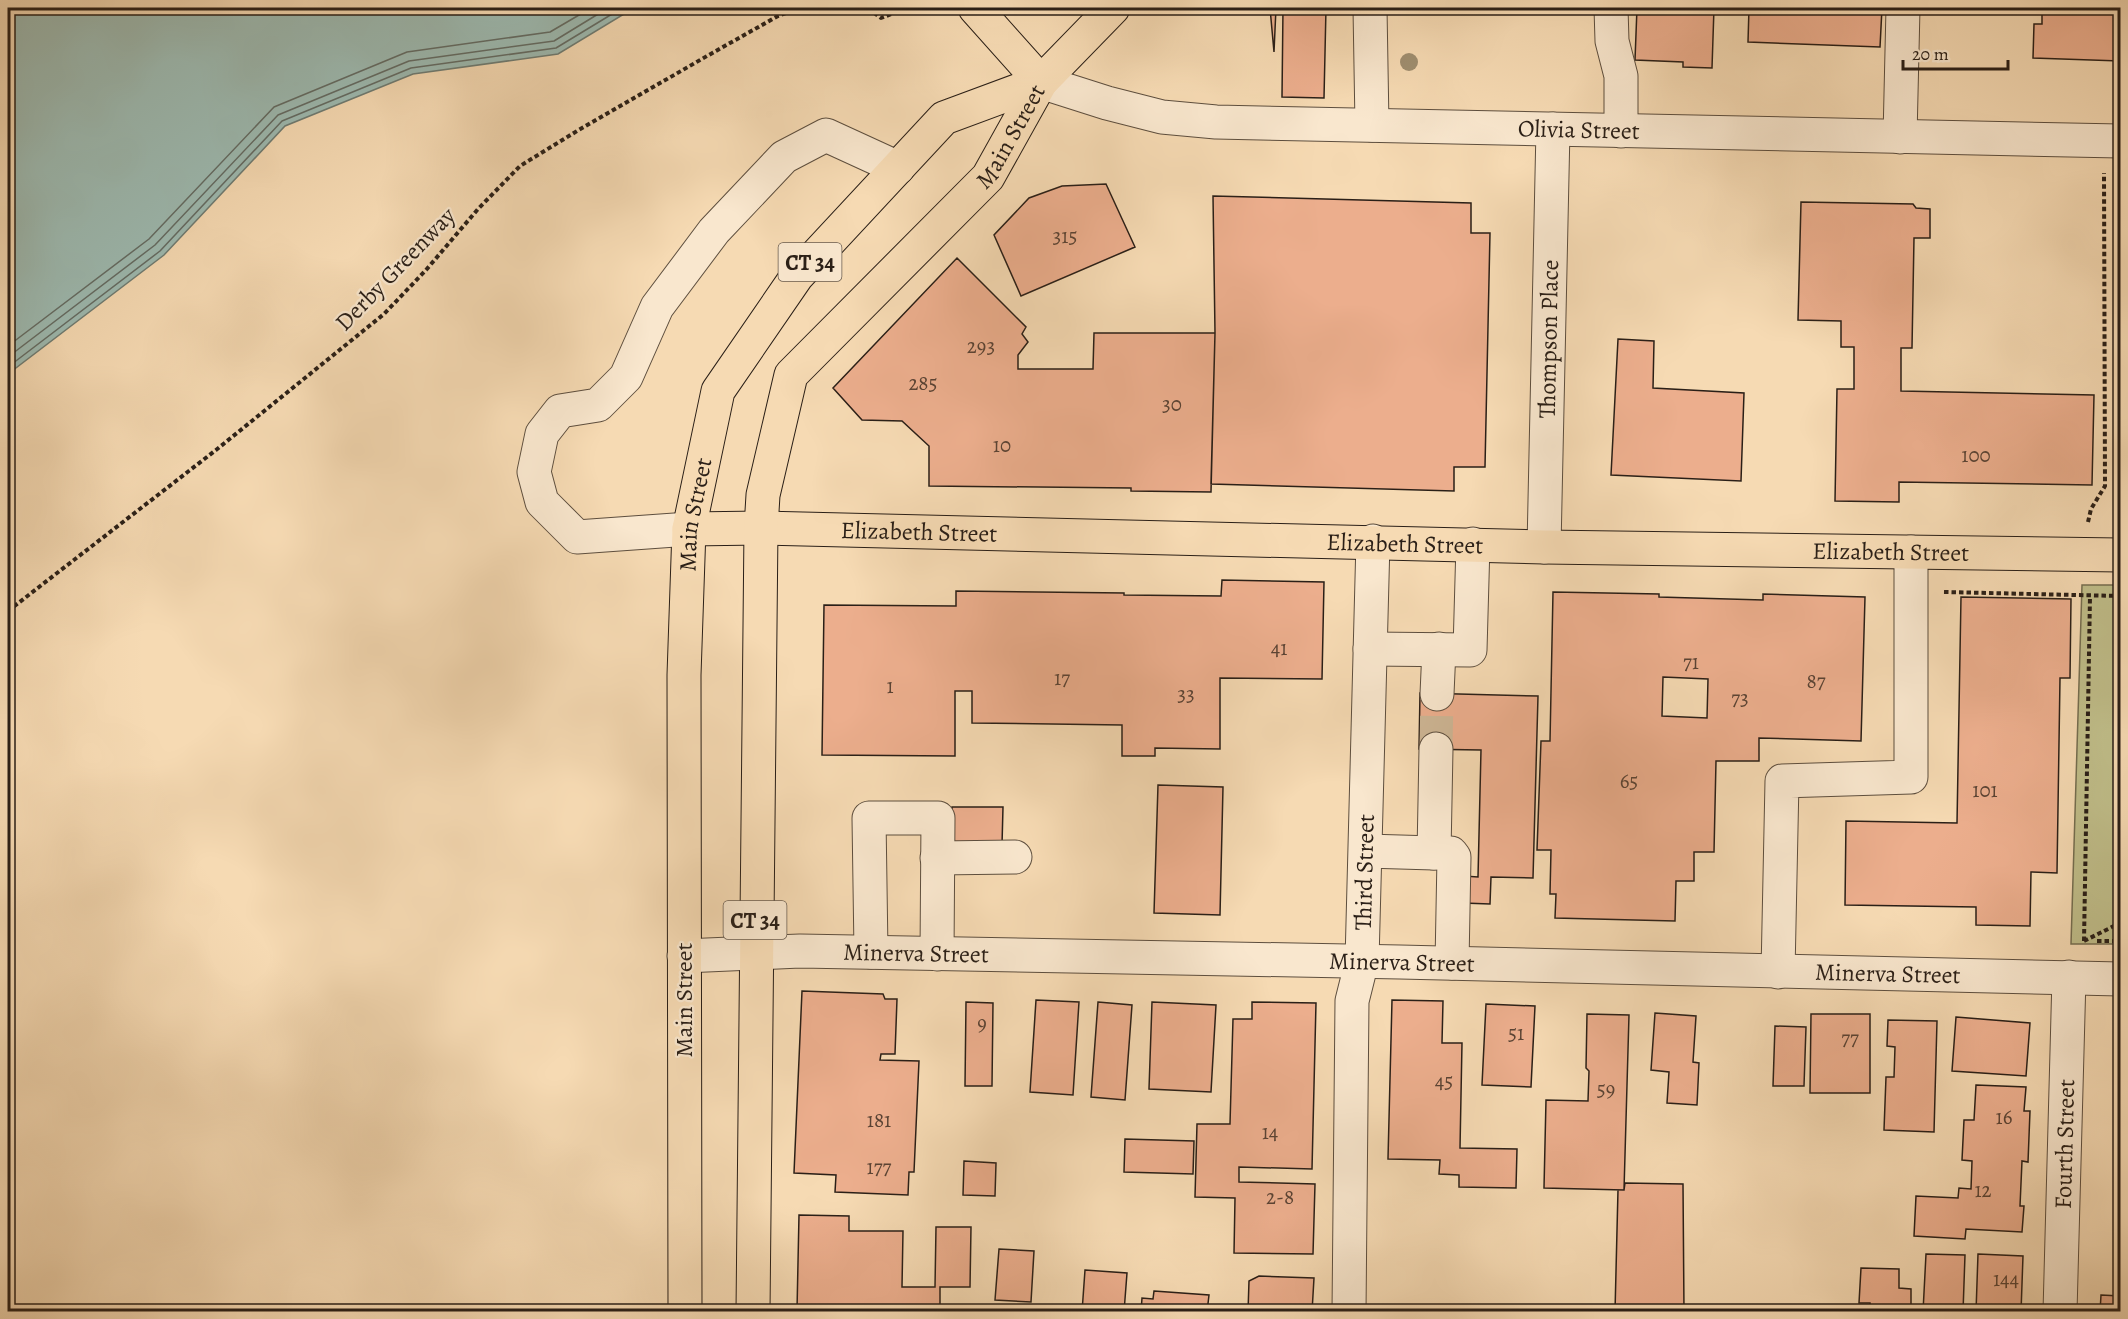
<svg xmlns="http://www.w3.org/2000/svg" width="2128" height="1319" font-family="Alegreya,serif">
  <rect width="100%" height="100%" fill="#f6dab3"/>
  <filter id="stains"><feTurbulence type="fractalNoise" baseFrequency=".00333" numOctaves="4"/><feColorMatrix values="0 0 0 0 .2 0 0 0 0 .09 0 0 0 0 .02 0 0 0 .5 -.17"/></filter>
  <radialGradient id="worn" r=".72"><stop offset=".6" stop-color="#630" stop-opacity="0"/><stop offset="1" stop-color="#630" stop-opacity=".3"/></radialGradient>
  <path fill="#c0be8a" stroke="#756e50" stroke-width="1.5" d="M 2082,585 L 2120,585 L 2120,944 L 2071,944 Z"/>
  <path fill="#9dbab1" stroke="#6f7c73" stroke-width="1.5" d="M 8,8 L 634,8 L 558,54 L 413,74 L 285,126 L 164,255 L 8,374 Z"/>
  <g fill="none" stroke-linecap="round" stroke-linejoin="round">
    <path stroke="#646c64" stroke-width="1.5" d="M 8,346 L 149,239 L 274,107 L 407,52 L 550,32 L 591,8
      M 8,357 L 155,245 L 278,115 L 409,61 L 554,41 L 608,8
      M 8,367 L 160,251 L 282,121 L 411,68 L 556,48 L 622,8"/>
  </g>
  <path fill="#ecae8d" stroke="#2a1f17" stroke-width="1.5" fill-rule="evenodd" d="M 1270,8 L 1276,8 L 1274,52 Z
    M 1283,8 L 1326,8 L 1324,98 L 1282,97 Z
    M 1637,8 L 1714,8 L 1712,68 L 1683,67 L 1683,62 L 1635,60 Z
    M 1749,8 L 1882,8 L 1880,47 L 1748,42 Z
    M 2042,8 L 2120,8 L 2120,61 L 2033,58 L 2034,24 L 2042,24 Z
    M 1106,184 L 1135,247 L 1021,296 L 994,235 L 1029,198 L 1062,186 Z
    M 1213,196 L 1471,203 L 1471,233 L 1490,233 L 1485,467 L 1454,467 L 1454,491 L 1211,484 L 1215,333 Z
    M 1801,202 L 1913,204 L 1916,208 L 1930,209 L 1930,238 L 1914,238 L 1912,348 L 1901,348 L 1901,391 L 2094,395 L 2092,485 L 1899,482 L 1899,502 L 1835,501 L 1837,389 L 1854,389 L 1854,347 L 1841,347 L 1841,321 L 1798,320 Z
    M 957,258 L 1026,327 L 1022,334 L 1028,342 L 1018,355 L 1018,369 L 1093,369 L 1094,333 L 1215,333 L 1211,492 L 1131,491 L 1131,488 L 929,486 L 929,446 L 902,421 L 862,420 L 833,388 Z
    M 1618,339 L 1654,341 L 1653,388 L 1744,393 L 1741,481 L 1611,475 Z
    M 1222,580 L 1324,582 L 1322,679 L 1220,678 L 1220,749 L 1155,748 L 1155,756 L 1122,756 L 1122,725 L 972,723 L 972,691 L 955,691 L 955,756 L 822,755 L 824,605 L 956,606 L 956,591 L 1124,593 L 1124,595 L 1221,596 Z
    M 1553,592 L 1659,594 L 1659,597 L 1763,600 L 1763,594 L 1865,597 L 1861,741 L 1759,738 L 1759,761 L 1716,761 L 1714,852 L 1694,852 L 1694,881 L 1676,881 L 1675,921 L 1555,918 L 1556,894 L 1550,894 L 1551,850 L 1537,850 L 1541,741 L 1550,741 ZM 1663,677 L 1708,679 L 1707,718 L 1662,716 Z
    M 1961,597 L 2071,599 L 2070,678 L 2060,678 L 2057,873 L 2031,872 L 2030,926 L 1976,925 L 1976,907 L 1845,905 L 1846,821 L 1957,823 Z
    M 1420,693 L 1538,696 L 1533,878 L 1491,877 L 1490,904 L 1463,903 L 1464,876 L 1478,877 L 1481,750 L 1419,749 Z
    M 1158,785 L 1223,787 L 1220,915 L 1154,913 Z
    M 952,807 L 1003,807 L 1002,845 L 951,843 Z
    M 802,991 L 883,994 L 885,999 L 897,999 L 895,1054 L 881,1054 L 880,1060 L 919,1061 L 914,1172 L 909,1172 L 908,1195 L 835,1192 L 836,1175 L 794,1173 Z
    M 1036,1000 L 1079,1002 L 1073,1095 L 1030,1092 Z
    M 1392,1000 L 1443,1001 L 1442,1043 L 1462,1043 L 1460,1148 L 1517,1149 L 1516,1188 L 1459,1187 L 1459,1175 L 1439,1174 L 1440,1160 L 1388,1159 Z
    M 966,1002 L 993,1003 L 992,1086 L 965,1086 Z
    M 1098,1002 L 1132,1005 L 1125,1100 L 1091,1097 Z
    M 1152,1002 L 1216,1005 L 1211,1092 L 1149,1089 Z
    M 1252,1002 L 1316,1003 L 1312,1169 L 1239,1167 L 1239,1182 L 1315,1184 L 1313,1254 L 1234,1253 L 1235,1198 L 1195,1197 L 1197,1124 L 1230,1124 L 1233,1019 L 1252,1019 Z
    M 1486,1004 L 1535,1006 L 1531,1087 L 1482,1085 Z
    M 1655,1013 L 1696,1016 L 1693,1062 L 1699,1063 L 1697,1105 L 1667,1103 L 1669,1072 L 1651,1070 Z
    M 1587,1014 L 1629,1015 L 1624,1190 L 1544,1188 L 1546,1100 L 1588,1101 L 1589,1071 L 1586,1068 Z
    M 1811,1014 L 1870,1014 L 1870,1093 L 1810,1093 Z
    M 1956,1017 L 2030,1023 L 2026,1076 L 1952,1071 Z
    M 1888,1020 L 1937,1021 L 1934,1132 L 1884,1130 L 1886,1077 L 1894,1077 L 1895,1047 L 1887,1046 Z
    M 1775,1026 L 1806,1027 L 1804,1086 L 1773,1086 Z
    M 1976,1085 L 2026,1087 L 2024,1111 L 2030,1111 L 2028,1162 L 2022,1161 L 2020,1206 L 2024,1206 L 2022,1232 L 1966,1229 L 1965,1239 L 1914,1236 L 1916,1196 L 1958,1198 L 1959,1188 L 1971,1189 L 1972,1161 L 1962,1160 L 1964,1120 L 1974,1120 Z
    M 1125,1139 L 1194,1141 L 1193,1174 L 1124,1172 Z
    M 964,1161 L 996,1163 L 995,1196 L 963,1195 Z
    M 1625,1183 L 1683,1184 L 1684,1312 L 1615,1312 L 1618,1190 L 1624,1190 Z
    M 799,1215 L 849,1216 L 849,1231 L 903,1231 L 902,1287 L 935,1287 L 936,1227 L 971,1227 L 970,1287 L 940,1287 L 940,1312 L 797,1310 Z
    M 999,1249 L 1034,1251 L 1031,1302 L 995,1300 Z
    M 1926,1254 L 1965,1255 L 1963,1312 L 1923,1312 Z
    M 1978,1254 L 2023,1256 L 2021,1312 L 1976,1312 Z
    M 1861,1268 L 1899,1269 L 1899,1288 L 1911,1289 L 1911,1312 L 1870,1312 L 1870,1303 L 1859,1303 Z
    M 1085,1270 L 1127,1273 L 1124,1312 L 1082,1312 Z
    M 1259,1276 L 1314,1278 L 1312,1312 L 1248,1312 L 1249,1281 Z
    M 1154,1291 L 1209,1295 L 1207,1312 L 1141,1312 L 1142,1298 L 1153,1299 Z
    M 2101,1295 L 2120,1296 L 2120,1312 L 2100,1312 Z"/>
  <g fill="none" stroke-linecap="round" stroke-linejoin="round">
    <path stroke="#cdb594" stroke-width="33" stroke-dasharray="33 16" stroke-linecap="butt" d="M 1436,749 L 1437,694"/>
    <g stroke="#5d4e3e" stroke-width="35">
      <g id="minor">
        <path d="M 1370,8 L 1372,125"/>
        <path d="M 1611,8 L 1612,41 L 1621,76 L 1621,131"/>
        <path id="s1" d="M 1041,82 L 1107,103 L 1162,117 L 1216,122 L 2120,141"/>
        <path d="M 1900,137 L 1903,8"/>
        <path d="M 689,529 L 577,537 L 542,502 L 534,472 L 542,434 L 560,411 L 598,405 L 626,377 L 657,307 L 714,231 L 784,157 L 826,135 L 898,168"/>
        <path id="s2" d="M 1544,547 L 1553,129"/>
        <path d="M 1370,649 L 1470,650 L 1473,544"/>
        <path d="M 1437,694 L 1439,649"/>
        <path d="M 1366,851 L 1434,853 L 1436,749"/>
        <path d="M 1434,853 L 1451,853 L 1454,857 L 1452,963"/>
        <path d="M 937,858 L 1015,857"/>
        <path d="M 871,952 L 869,818 L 938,818 L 937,954"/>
        <path id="s3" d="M 684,956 L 800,951 L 1400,962 L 2120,979"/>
        <path d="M 1778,972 L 1782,781 L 1911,777 L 1911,552"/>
        <path id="s4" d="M 1349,1312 L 1352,1001 L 1362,961 L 1373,541"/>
        <path id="s5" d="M 2060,1312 L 2069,977"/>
      </g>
    </g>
    <g stroke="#2a1f17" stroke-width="35">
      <g id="major">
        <path d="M 975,8 L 1041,82"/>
        <path id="s6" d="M 689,529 L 761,528 L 1544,547 L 2120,555"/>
        <path id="s7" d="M 685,1312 L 684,675 L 689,529 L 718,391 L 797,276 L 944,118 L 1041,82"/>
        <path id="s8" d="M 753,1312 L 761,528 L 763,495 L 791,375 L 988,177 L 1041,82 L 1113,8"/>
      </g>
    </g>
    <path stroke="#2a1f17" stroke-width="4" stroke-dasharray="4.5 3" stroke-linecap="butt" d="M 868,8 L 881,18 L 907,8
      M 2088,522 L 2091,509 L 2105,486 L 2104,173
      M 1944,592 L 2120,596
      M 8,611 L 216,450 L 384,314 L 426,270 L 478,209 L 520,166 L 577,131 L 707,56 L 778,16 L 800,8
      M 2084,941 L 2090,596
      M 2084,941 L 2120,923
      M 2097,941 L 2120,941"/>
    <use href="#minor" stroke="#f9e7ce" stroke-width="33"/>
    <use href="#major" stroke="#f6dab3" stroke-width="33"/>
  </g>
  <circle fill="#9f8e70" cx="1409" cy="62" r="9"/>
  <g text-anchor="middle" stroke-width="4.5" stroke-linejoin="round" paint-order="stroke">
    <g font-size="21" fill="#5a4334">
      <text x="1065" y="243">315</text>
      <text x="981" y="353">293</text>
      <text x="923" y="390">285</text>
      <text x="1172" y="411">30</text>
      <text x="1002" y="452">10</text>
      <text x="1976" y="462">100</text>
      <text x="1279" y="655">41</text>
      <text x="1691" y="669">71</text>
      <text x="1062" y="685">17</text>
      <text x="1816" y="688">87</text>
      <text x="890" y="693">1</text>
      <text x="1186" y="701">33</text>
      <text x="1740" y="705">73</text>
      <text x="1629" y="788">65</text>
      <text x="1985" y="797">101</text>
      <text x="982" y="1030">9</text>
      <text x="1516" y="1040">51</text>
      <text x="1850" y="1045">77</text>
      <text x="1444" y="1088">45</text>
      <text x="1606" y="1096">59</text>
      <text x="2004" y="1124">16</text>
      <text x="879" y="1127">181</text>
      <text x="1270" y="1139">14</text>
      <text x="879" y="1174">177</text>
      <text x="1983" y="1197">12</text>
      <text x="1280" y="1204">2-8</text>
      <text x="2006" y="1286">144</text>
    </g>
    <g fill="#f9e7ce" stroke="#685b4e" stroke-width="1.5">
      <rect x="778.5" y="243" width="63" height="38" rx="4.5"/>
      <rect x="723.5" y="901" width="63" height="38" rx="4.5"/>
    </g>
    <g font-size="22" font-weight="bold" fill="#2a1f17">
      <text x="810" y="270">CT 34</text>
      <text x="755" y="928">CT 34</text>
    </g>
    <g font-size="24" fill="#2a1f17" stroke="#f9e7ce">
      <text dy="8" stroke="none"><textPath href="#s1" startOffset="543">Olivia Street</textPath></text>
      <text dy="8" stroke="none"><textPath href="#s8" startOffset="1266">Main Street</textPath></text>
      <text transform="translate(395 269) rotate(-46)" y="8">Derby Greenway</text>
      <text dy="8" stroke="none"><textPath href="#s2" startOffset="208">Thompson Place</textPath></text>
      <text dy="8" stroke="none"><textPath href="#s7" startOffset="798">Main Street</textPath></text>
      <text dy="8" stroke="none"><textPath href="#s6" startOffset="230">Elizabeth Street</textPath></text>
      <text dy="8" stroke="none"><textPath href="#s6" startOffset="716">Elizabeth Street</textPath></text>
      <text dy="8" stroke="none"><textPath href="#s6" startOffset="1202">Elizabeth Street</textPath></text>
      <text dy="8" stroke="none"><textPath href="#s4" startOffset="441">Third Street</textPath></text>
      <text dy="8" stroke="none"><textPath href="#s3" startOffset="232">Minerva Street</textPath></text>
      <text dy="8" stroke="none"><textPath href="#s3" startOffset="718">Minerva Street</textPath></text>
      <text dy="8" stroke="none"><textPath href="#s3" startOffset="1204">Minerva Street</textPath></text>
      <text transform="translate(684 1000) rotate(-90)" y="8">Main Street</text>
      <text dy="8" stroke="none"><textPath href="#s5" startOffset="168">Fourth Street</textPath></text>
    </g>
  </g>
  <rect width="2128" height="1319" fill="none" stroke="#f6dab3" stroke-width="30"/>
  <rect x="9" y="9" width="2110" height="1301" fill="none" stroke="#2a1f17" stroke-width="3"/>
  <rect x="15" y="15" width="2098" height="1289" fill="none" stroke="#2a1f17" stroke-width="1.5"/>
  <path d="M1903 60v9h105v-9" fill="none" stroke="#2a1f17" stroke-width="3"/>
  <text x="1912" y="60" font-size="18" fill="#2a1f17" stroke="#f9e7ce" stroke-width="4.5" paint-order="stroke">20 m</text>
  <rect width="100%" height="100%" filter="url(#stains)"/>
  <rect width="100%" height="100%" fill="url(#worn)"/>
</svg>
